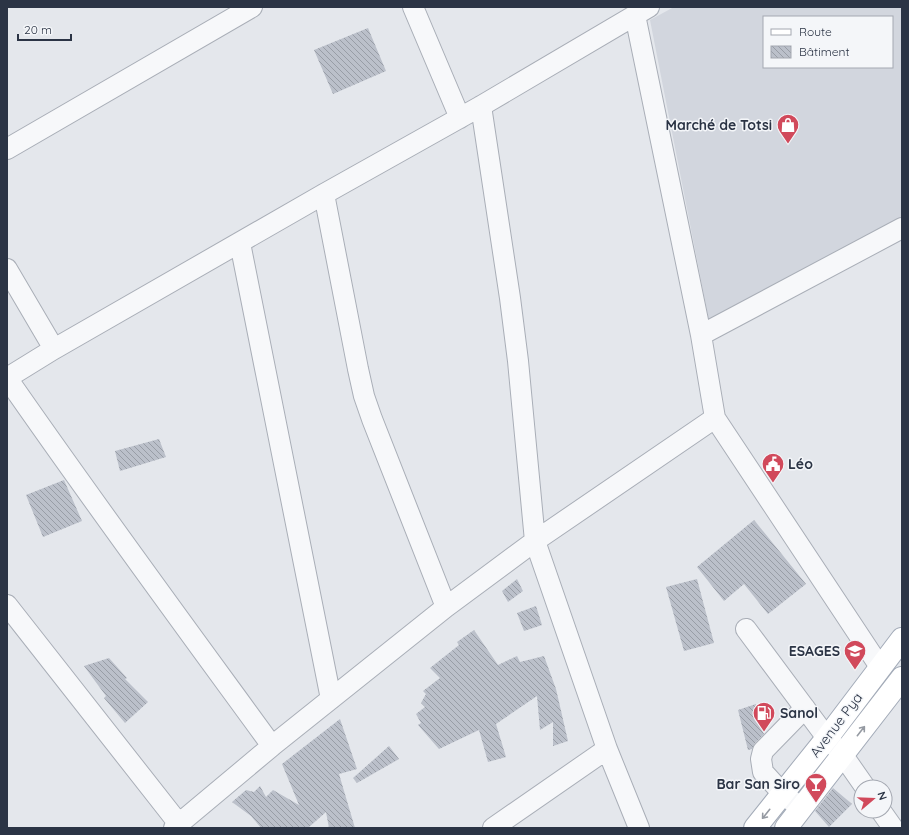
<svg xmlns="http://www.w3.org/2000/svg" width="909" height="835" font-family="Quicksand,sans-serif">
  <defs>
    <pattern id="building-back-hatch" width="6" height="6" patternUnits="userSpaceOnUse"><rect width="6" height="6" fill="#bbc0ca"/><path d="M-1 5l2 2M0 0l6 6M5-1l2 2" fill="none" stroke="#989da6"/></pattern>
  </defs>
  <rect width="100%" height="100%" fill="#e4e7ec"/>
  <path fill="#d2d6de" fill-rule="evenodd" d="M 674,7 L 902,7 L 902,222 L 709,321 L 650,20 ZM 764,17 L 892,17 L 892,67 L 764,67 Z"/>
  <path fill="url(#building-back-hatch)" d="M 368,28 L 386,71 L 333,94 L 314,50 Z
    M 159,439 L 166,457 L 120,471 L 115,451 Z
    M 64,480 L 82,521 L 43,537 L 26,495 Z
    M 754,520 L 806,584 L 768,614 L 744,584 L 724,601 L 697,567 Z
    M 517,579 L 523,591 L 508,602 L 502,591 Z
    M 697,579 L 714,643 L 684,651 L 666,587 Z
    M 536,606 L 542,625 L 524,631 L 517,613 Z
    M 474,630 L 498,665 L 517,656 L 520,662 L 544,656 L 556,689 L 568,741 L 553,746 L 553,722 L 540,730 L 537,696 L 496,724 L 506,757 L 488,762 L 479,730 L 439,749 L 418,725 L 421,723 L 416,714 L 425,707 L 421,703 L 426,694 L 423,691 L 440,678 L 430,668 L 459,645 L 457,642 Z
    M 109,658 L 127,678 L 125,679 L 148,702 L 125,723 L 104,698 L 106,696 L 84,666 Z
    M 756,704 L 764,734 L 755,743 L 752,749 L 748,750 L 738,710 Z
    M 340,719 L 357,769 L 339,774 L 355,828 L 329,828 L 326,812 L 308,828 L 261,828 L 251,816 L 232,802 L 246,790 L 254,792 L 260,786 L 266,797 L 273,790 L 299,805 L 282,764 Z
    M 389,746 L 399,759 L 357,783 L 353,778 Z
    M 833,788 L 852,804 L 829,827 L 815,811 Z"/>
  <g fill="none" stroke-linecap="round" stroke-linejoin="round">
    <g stroke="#a9aeb7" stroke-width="22">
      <path id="minor" d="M 413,7 L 460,118
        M 635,15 L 701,335 L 715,418 L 880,667
        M 481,106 L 510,298 L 518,361 L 535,541 L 607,749 L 639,828
        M 7,149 L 252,7
        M 324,194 L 358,369 L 364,396 L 372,419 L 446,607
        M 240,243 L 331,699
        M 7,269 L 54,349
        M 701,335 L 902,228
        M 7,378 L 54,349 L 324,194 L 481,106 L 649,7
        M 7,378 C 93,502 183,624 272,746
        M 7,605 L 179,824
        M 746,629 L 827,738 L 842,754 L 865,787
        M 801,808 L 783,794 L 763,772 L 761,759 L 763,751 L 805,708
        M 881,811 L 893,828
        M 174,828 L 272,746 L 446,607 L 535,541 L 715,418
        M 493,828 L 607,749"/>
    </g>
    <g stroke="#a3abb8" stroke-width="24">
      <path id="major" d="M 755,828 L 827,738 L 902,639
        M 786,828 L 902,678"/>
    </g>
    <use href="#minor" stroke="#f7f8fa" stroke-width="20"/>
    <use href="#major" stroke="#fff" stroke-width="22"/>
  </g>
  <defs><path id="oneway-shaft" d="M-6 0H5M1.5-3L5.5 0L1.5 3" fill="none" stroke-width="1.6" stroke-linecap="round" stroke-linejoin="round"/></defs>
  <g stroke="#959aa2">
    <use href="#oneway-shaft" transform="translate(861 731) rotate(-52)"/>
    <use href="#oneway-shaft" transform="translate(766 814) rotate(129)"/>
  </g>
  <defs>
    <g id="shop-pin" transform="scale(1.15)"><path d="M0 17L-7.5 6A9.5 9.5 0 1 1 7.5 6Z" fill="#d1495b" stroke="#f4f6f9"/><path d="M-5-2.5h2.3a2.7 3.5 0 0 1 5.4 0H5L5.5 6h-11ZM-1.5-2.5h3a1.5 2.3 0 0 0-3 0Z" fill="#fff"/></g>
    <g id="civic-pin" transform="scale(1.15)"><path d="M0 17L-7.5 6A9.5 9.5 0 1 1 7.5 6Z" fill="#d1495b" stroke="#f4f6f9"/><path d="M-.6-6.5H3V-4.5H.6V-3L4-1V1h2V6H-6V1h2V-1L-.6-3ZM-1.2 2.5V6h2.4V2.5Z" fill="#fff"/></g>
    <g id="school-pin" transform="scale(1.15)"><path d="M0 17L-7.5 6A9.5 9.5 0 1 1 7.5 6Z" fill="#d1495b" stroke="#f4f6f9"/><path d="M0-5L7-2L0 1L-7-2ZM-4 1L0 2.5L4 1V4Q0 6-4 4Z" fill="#fff"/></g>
    <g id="fuel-pin" transform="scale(1.15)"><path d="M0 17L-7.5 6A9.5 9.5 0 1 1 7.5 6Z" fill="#d1495b" stroke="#f4f6f9"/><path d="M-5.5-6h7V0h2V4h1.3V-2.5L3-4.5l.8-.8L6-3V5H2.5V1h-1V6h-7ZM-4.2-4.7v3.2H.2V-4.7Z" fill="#fff"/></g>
    <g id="bar-pin" transform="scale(1.15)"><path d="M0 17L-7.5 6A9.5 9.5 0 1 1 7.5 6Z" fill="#d1495b" stroke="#f4f6f9"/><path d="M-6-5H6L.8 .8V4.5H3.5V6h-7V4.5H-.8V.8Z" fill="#fff"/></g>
  </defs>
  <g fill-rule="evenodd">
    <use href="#shop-pin" x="788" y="125"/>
    <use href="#civic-pin" x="773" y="464"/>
    <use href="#school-pin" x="855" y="651"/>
    <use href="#fuel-pin" x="764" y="713"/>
    <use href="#bar-pin" x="816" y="784"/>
  </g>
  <g text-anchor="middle" stroke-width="3" stroke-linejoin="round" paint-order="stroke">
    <g font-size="14" font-weight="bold" fill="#2b3445" stroke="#f4f6f9" text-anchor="end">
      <text x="772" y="130">Marché de Totsi</text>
      <text x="788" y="469" text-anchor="start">Léo</text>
      <text x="840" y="656">ESAGES</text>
      <text x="780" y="718" text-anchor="start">Sanol</text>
      <text x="800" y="789">Bar San Siro</text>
    </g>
    <g font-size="14" fill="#2b3445" stroke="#f4f6f9">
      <text transform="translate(836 725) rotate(-53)" y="5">Avenue Pya</text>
    </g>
  </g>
  <rect width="909" height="835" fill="none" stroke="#2b3445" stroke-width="16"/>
  <rect x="763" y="16" width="130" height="52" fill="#f4f6f9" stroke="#a4a8b1"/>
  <rect x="771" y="29" width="20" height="6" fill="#ffffff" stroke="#a4a8b1"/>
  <text x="799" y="36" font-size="12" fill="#2b3445">Route</text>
  <rect x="771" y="46" width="20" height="12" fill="url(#building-back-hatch)" stroke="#a4a8b1"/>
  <text x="799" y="56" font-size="12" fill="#2b3445">Bâtiment</text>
  <g transform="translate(873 799) rotate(71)"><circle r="19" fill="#f4f6f9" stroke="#a4a8b1"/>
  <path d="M0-3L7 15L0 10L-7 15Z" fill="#d1495b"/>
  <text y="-6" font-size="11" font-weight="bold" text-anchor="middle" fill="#2b3445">N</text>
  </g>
  <path d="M18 34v6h53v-6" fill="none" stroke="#2b3445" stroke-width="2"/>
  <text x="24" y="34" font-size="12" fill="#2b3445" stroke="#f4f6f9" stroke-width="3" paint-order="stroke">20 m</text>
</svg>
